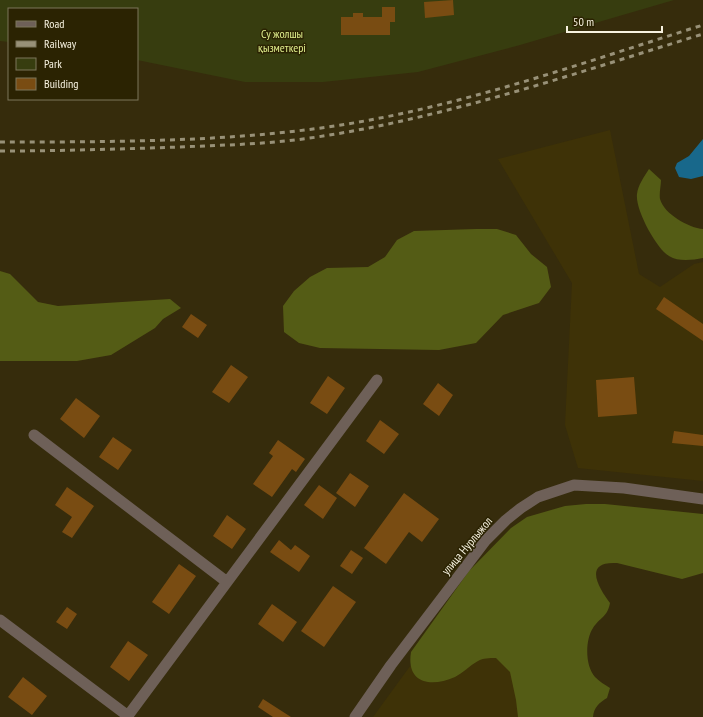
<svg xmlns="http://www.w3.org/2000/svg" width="703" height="717" font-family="'PT Sans Narrow',sans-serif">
  <rect width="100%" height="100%" fill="#362c0c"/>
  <path fill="#3e3207" d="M 610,130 L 639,274 L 660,287 L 694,264 L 703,262 L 703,481 L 578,468 L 565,425 L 572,283 L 498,159 Z
    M 451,610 L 536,666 L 538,717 L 373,717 Z"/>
  <path fill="#373d0f" d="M 0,0 L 674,0 L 520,45 L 418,72 L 323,82 L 245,82 L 137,60 L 137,9 L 9,9 L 9,42 L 0,41 Z"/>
  <path fill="#545c15" d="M 649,169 L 661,180 C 661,185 659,194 660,199 C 664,214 689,228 703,229 L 703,258 C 692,260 679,262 669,256 C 656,248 635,209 637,194 C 638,185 644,177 649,169 Z
    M 476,229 L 497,229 L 516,235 L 531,254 L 547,267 L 551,287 L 539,303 L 503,315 L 476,343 L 439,350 L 320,348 L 299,343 L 284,332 L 283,306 L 294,291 L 310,277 L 327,268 L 368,267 L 385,257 L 397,240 L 414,231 Z
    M 0,271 L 10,274 L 38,302 L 58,306 L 170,299 L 181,308 L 163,319 L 155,328 L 111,355 L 77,361 L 0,361 Z
    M 586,504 L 605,504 L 703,514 L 703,573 L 682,579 L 617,563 C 582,561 599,588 610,603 C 607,618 600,617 593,628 C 585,640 585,666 595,677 C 599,681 605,685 610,688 L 607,698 C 599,703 594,707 593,717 L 518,717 L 516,700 L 510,672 L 496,658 C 489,658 483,658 478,661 C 469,666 463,673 455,677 C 430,688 406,683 411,652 L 469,571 L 511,528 L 527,517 L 565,506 Z"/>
  <path fill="#18688b" d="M 703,139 L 703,176 L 691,179 L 679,177 L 675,168 L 677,163 L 689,156 Z"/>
  <path fill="#794c12" d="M 453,0 L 454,15 L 425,18 L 424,2 Z
    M 382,7 L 395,7 L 395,22 L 390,22 L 390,35 L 341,35 L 341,17 L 353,17 L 353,13 L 363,13 L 363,17 L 382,17 Z
    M 664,297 L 703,324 L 703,341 L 656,309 Z
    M 191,314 L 207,325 L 198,338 L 182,327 Z
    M 231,365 L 248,377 L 229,403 L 212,392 Z
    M 328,376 L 345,388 L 327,414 L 310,403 Z
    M 634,377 L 637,414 L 598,417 L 596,380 Z
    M 438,383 L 453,395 L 439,416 L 423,404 Z
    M 76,398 L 100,416 L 84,438 L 60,419 Z
    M 380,420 L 399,434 L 384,454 L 366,441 Z
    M 674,431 L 703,435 L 703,446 L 672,443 Z
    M 113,437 L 132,450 L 118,470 L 99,457 Z
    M 278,440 L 305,459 L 296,472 L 292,469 L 272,497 L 253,484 L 273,456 L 269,453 Z
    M 350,473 L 369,486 L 355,507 L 336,493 Z
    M 319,485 L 337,498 L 323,519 L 304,505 Z
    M 67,487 L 94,506 L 72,538 L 62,532 L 72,517 L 55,505 Z
    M 404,493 L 439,519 L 422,542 L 409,532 L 386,564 L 364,548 Z
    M 227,515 L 246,529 L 232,549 L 213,536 Z
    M 279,540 L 291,550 L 295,545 L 310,556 L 299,572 L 270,552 Z
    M 351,550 L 363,558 L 352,574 L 340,566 Z
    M 179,564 L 196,576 L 169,614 L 152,602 Z
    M 333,586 L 356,602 L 324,647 L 301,631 Z
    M 272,604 L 297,622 L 283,642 L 258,624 Z
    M 67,607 L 77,614 L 67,629 L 56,622 Z
    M 128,641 L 148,655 L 129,681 L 110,667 Z
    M 23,677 L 47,696 L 32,715 L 8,697 Z
    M 263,699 L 291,717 L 273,717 L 258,707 Z"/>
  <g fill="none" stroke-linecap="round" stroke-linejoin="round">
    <path stroke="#6e6058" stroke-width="11" d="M 34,435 L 227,582
      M 0,620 L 128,716
      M 127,717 L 377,380
      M 355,717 L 391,665 L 486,540 L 506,520 L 521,508 L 538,497 L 574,485 L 624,488 L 703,499"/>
    <path stroke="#989178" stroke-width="3" stroke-dasharray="5 5" stroke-linecap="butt" d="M 0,142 C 102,142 212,142 313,129 C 447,112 575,65 703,25
      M 0,151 C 60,151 120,149 180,147 C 226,145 272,144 317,137 C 449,117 576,73 703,34"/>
  </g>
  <g text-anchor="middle" stroke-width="3" stroke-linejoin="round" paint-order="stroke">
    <g font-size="12" fill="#e0ee8d" stroke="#2b2302">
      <text x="282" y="38">Су жолшы<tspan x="282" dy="14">қызметкері</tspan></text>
    </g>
    <g font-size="12" fill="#f7f2e0" stroke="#2b2302">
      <text transform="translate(467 546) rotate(-50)" y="4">улица Нурлыжол</text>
    </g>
  </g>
  <rect x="8" y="8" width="130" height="92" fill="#2b2302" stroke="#7d765b"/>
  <rect x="16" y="21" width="20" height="6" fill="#6e6058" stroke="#7d765b"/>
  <text x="44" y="28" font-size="12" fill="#f7f2e0">Road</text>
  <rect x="16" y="41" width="20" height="6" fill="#989178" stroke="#7d765b"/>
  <text x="44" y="48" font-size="12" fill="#f7f2e0">Railway</text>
  <rect x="16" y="58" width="20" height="12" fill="#373d0f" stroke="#7d765b"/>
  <text x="44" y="68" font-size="12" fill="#f7f2e0">Park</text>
  <rect x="16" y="78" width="20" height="12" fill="#794c12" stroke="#7d765b"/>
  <text x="44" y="88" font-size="12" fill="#f7f2e0">Building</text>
  <path d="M567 26v6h95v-6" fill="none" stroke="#f7f2e0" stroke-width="2"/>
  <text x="573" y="26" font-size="12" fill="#f7f2e0" stroke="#2b2302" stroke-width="3" paint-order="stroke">50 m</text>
</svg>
